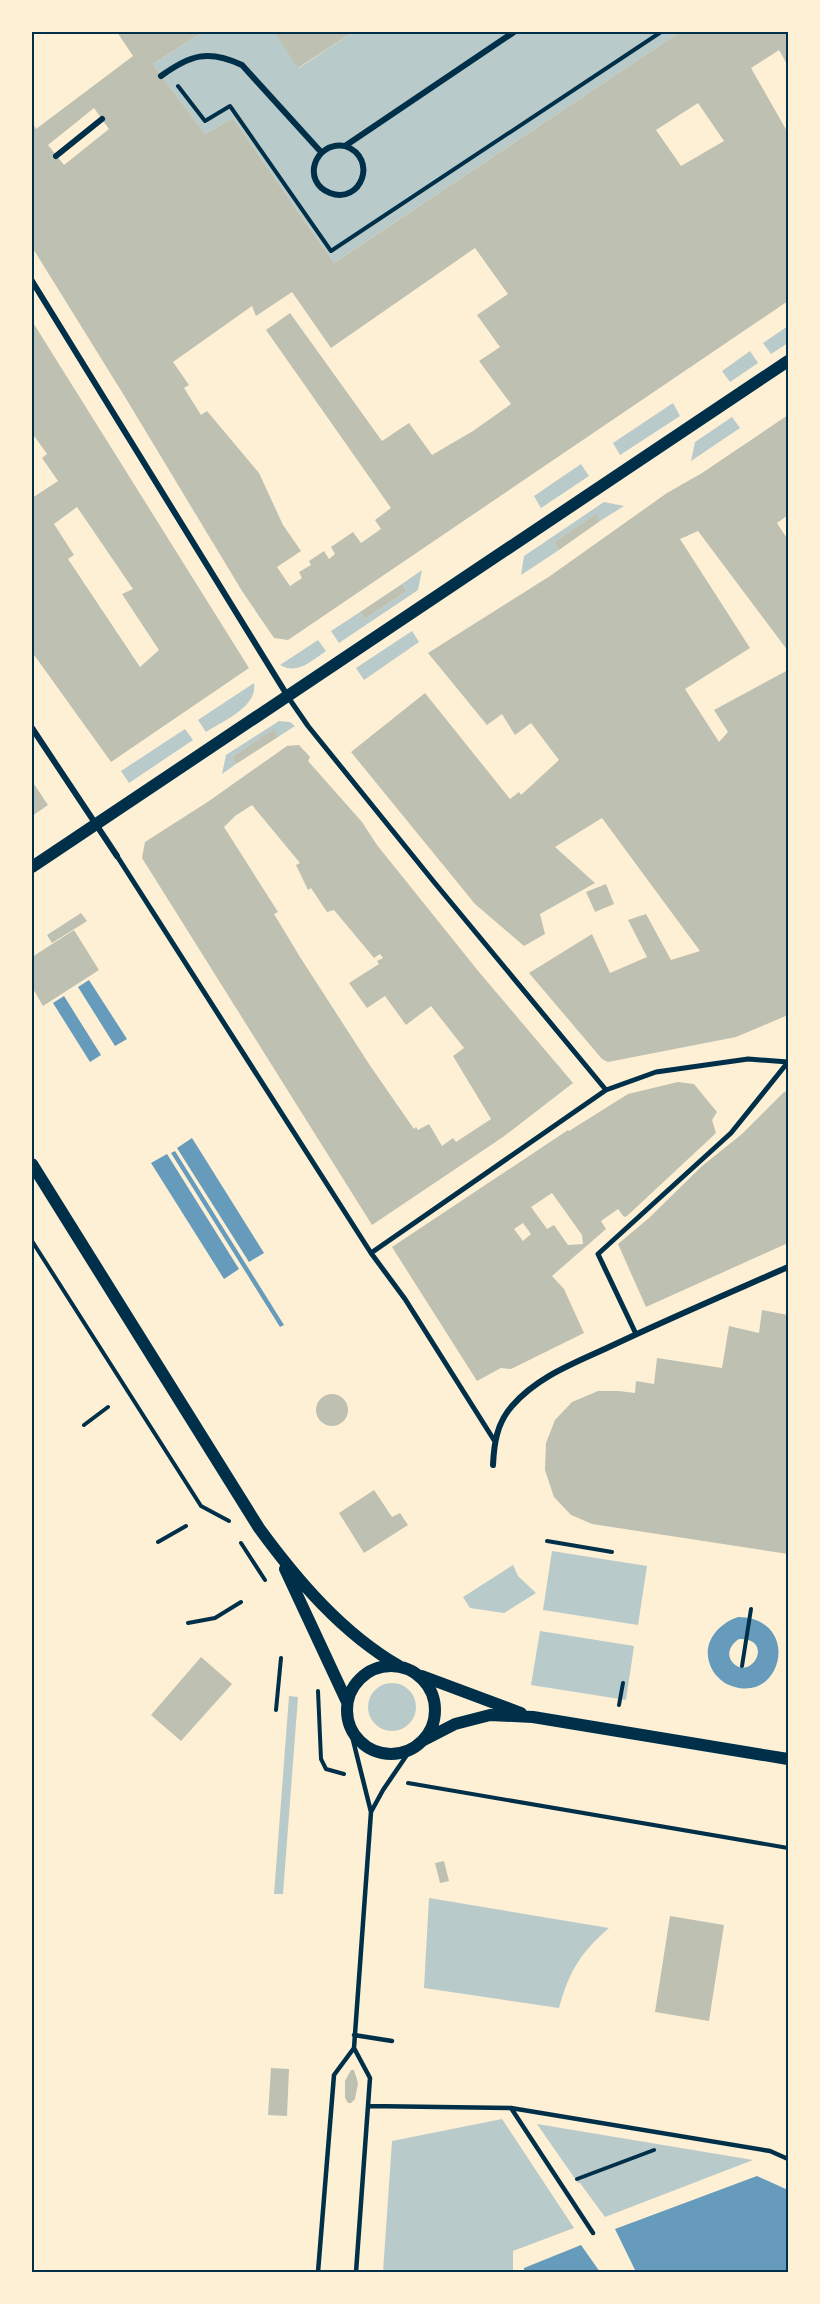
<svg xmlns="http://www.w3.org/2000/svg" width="820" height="2304" font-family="'Titillium Web',sans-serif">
  <rect width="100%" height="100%" fill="#fdf0d5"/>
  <path fill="#b9caca" d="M 203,32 L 274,32 L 299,68 L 353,32 L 680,32 L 334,263 L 233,118 L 205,134 L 153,64 Z
    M 788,326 L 788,343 L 771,354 L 763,343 Z
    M 750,351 L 758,363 L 730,382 L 722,371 Z
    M 673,403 L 680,416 L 620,455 L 613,443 Z
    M 732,417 L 740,428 L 691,461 L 695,442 Z
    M 581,464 L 589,476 L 541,508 L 534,496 Z
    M 604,502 L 624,506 L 600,521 L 595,515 L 554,542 L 559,550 L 521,575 L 524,556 Z
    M 422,570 L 418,590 L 339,643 L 331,631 L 360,612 L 365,619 L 407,591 L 402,584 Z
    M 412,631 L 419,642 L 364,680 L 356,668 Z
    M 318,640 L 326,651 C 311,661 298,675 280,665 Z
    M 254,683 C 258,707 223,721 206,732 L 198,720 Z
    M 279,721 L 290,722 L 295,726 L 278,737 L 273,730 L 232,757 L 236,764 L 222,774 L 226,755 Z
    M 185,729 L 193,740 L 129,783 L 121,771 Z
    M 552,1551 L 647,1566 L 638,1625 L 543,1610 Z
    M 513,1565 L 518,1576 L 536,1593 L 504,1613 L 470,1608 L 463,1597 Z
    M 540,1631 L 634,1646 L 626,1700 L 531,1685 Z
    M368 1707a24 24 0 1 1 48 0a24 24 0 1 1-48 0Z
    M 289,1696 L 298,1697 L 283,1894 L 274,1894 Z
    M 429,1898 L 609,1928 C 580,1953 569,1972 559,2008 L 424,1988 Z
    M 502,2119 L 574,2228 L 513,2251 L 513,2272 L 383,2272 L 392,2141 Z
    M 537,2124 L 753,2160 L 605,2217 L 580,2183 L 578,2183 Z"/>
  <path fill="#669bbc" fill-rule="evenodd" d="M 89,980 L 127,1039 L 115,1046 L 78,987 Z
    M 64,996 L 101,1055 L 90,1062 L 53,1003 Z
    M 192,1138 L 264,1253 L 249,1262 L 177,1148 Z
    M 175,1151 L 284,1325 L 280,1327 L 171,1153 Z
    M 167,1154 L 239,1269 L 224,1279 L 151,1163 Z
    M 738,1617 C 801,1618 783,1701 735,1687 C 726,1685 718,1679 713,1671 C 699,1647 715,1625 738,1617 ZM 739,1639 C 775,1638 752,1682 733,1663 C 725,1654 731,1644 739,1639 Z
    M 757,2176 L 788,2190 L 788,2272 L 636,2272 L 615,2229 Z
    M 581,2245 L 600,2272 L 524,2272 L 524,2268 Z"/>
  <path fill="#bec0b2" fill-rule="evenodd" d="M 117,32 L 203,32 L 153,64 L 205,134 L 233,118 L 334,263 L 680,32 L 788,32 L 788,66 L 779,50 L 751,68 L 788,133 L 788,301 L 288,640 L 274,638 L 242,591 L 125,397 L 32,247 L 32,122 L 36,129 L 133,56 ZM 698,103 L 724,141 L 681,166 L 656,130 ZM 94,108 L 109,129 L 64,165 L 48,145 ZM 475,248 L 508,294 L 477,315 L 500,347 L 479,361 L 511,404 L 473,431 L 432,455 L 409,423 L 382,441 L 290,313 L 266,330 L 391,508 L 375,520 L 381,529 L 361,543 L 353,532 L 331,547 L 335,554 L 329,559 L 324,551 L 309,561 L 311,565 L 299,572 L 302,578 L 290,586 L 277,567 L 301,551 L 283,525 L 259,473 L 207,411 L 201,415 L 184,388 L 189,385 L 173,362 L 252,306 L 256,316 L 292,292 L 331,348 Z
    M 274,32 L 353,32 L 298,68 Z
    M 32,321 L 249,668 L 111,762 L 32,652 L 32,498 L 58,481 L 42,458 L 47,454 L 32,433 ZM 77,507 L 133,589 L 122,594 L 159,650 L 140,667 L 68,559 L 74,555 L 54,524 Z
    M 788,415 L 788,515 L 777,523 L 788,540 L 788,651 L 698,531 L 680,539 L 750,648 L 685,689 L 719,742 L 728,732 L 714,710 L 788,670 L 788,1015 L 736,1037 L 608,1062 L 602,1059 L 529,973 L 592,934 L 610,973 L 647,957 L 628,920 L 646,914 L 671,960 L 700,951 L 602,818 L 555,847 L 595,883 L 540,914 L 545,934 L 524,946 L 475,904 L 351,752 L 425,693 L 510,799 L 519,792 L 521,795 L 559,760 L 531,723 L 515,735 L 502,714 L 487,725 L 428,653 L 550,576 L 667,493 L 702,473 Z
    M 596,514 L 600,521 L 559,550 L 554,542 Z
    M 402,584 L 407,591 L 365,619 L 360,612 Z
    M 274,729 L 278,737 L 236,764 L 232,757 Z
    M 299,745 L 310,757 L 308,761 L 362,822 L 377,845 L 479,972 L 573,1083 L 503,1137 L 372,1225 L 142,858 L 145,842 L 209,801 L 287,746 ZM 252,805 L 300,863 L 296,865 L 308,890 L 311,888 L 327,912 L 334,910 L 374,958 L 380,954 L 383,958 L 377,961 L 379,964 L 349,983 L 367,1008 L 385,996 L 406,1025 L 431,1006 L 464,1048 L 453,1056 L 491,1119 L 456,1142 L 453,1138 L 442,1146 L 429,1124 L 418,1130 L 416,1127 L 414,1129 L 369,1064 L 300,957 L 274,914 L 278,912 L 224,827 L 235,816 Z
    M 32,781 L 48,805 L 32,816 Z
    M 606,884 L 614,904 L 595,912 L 586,892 Z
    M 81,913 L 87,921 L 52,943 L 47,935 Z
    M 74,930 L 99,970 L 43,1006 L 32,987 L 32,957 Z
    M 678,1082 L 694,1084 L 717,1112 L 712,1120 L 716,1133 L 627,1216 L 624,1217 L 618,1209 L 601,1221 L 606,1229 L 552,1276 L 564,1289 L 584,1333 L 511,1369 L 501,1368 L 477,1381 L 392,1247 L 568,1130 L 569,1131 L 628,1094 ZM 552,1193 L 582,1235 L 583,1244 L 568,1245 L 554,1225 L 547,1229 L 531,1207 ZM 523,1223 L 531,1234 L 523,1241 L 514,1229 Z
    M 788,1091 L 788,1243 L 646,1307 L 618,1244 L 649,1218 L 702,1166 L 742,1134 L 784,1092 Z
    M 762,1310 L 788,1315 L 788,1554 L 592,1524 L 571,1515 L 554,1497 L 545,1470 L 546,1443 L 555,1420 L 572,1402 L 598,1391 L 619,1391 L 635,1393 L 636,1381 L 654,1384 L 657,1358 L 722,1368 L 729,1326 L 759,1333 Z
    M316 1410a16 16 0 1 1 32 0a16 16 0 1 1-32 0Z
    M 374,1490 L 392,1517 L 400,1513 L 408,1525 L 364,1553 L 339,1513 Z
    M 201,1657 L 232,1684 L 181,1741 L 151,1715 Z
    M 444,1861 L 449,1881 L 440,1883 L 435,1863 Z
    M 670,1916 L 724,1925 L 709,2021 L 655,2012 Z
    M 271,2068 L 289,2069 L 287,2116 L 268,2115 Z
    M 351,2070 L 354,2070 L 358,2083 L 355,2099 L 351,2103 L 348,2103 L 345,2098 L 345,2081 Z"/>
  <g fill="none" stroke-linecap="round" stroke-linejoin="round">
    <path stroke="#003049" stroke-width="4" d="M 178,86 L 205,121 L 230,106 L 331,251 L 661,32
      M 32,1241 L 201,1506 L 229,1521
      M 84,1425 L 108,1407
      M 547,1541 L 612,1552
      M 158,1542 L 186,1526
      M 241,1543 L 265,1580
      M 188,1623 L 215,1618 L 241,1602
      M 742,1666 L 751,1609
      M 318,1691 L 321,1759 L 326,1769 L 344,1774
      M 619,1705 L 623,1683
      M 276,1710 L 281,1658
      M 408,1783 L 788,1848
      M 577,2179 L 654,2150"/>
    <path stroke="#003049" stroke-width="4.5" d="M 347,1716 L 371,1812 L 354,2048 L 370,2078 L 356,2272
      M 371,1812 L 383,1790 L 411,1749
      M 354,2035 L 392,2041
      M 368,2106 L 511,2108 L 770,2151 L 788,2159
      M 511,2108 L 593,2233
      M 318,2272 L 334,2075 L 354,2048"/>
    <path stroke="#003049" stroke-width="5" d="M 288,697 L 308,726 L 434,882 L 606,1090
      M 117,856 L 371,1253 L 405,1299 L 494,1440
      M 371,1253 L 606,1090 L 656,1072 L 748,1059 L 788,1062
      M 636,1334 L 598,1254 L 731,1133 L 788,1062"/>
    <path stroke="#003049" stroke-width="6" d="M 161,76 C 190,55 208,49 242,65 L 321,152
      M 345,146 C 379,158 361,205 330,193 C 301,182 314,141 345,146 L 514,32
      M 56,156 L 102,119
      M 32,281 L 287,695
      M 32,728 L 117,856
      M 493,1465 C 494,1443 497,1423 512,1406 C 538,1376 575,1363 609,1347 C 668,1319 729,1293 788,1267"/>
    <path stroke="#003049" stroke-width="12" d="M 32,867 L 788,361
      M 32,1164 L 259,1528 C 297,1580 342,1633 399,1666
      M 285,1569 L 347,1702
      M347 1710a44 44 0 1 1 88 0a44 44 0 1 1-88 0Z
      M 422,1676 L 521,1713
      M 422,1741 L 455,1724 L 490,1715 L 533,1717 L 788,1759"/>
  </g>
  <rect width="820" height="2304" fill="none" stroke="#fdf0d5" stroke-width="66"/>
  <rect x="33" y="33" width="754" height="2238" fill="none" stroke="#003049" stroke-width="2"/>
</svg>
